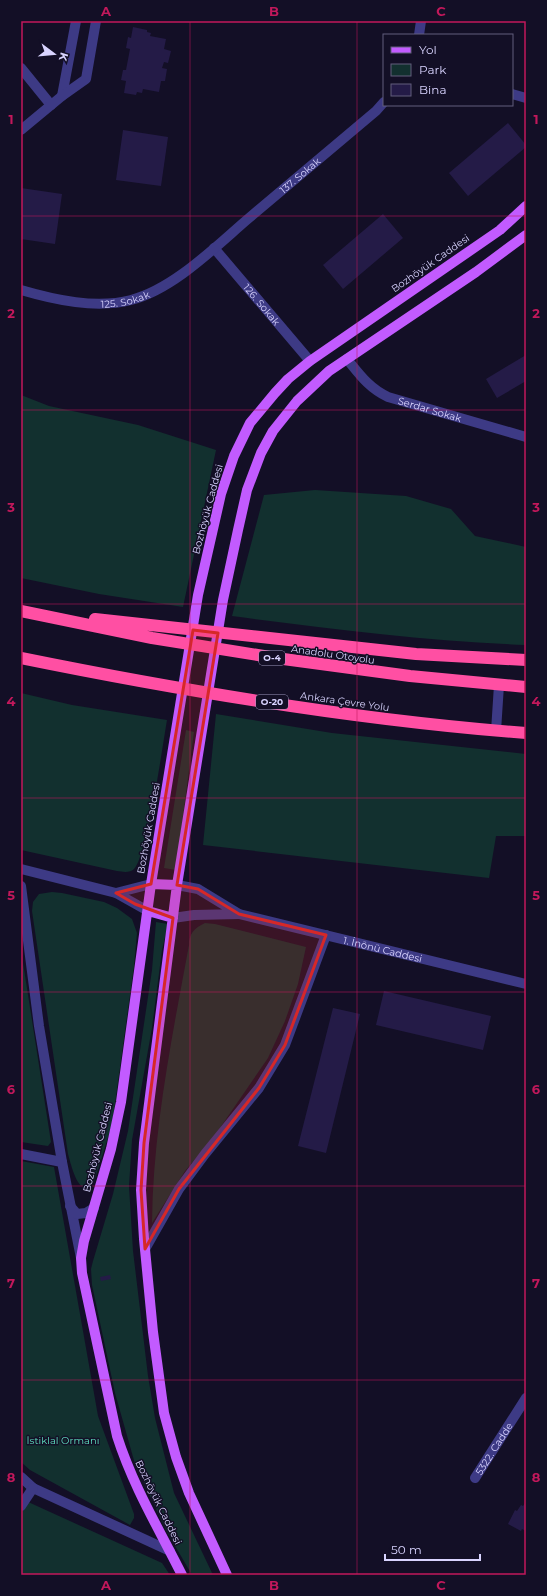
<svg xmlns="http://www.w3.org/2000/svg" width="547" height="1596" font-family="Montserrat,sans-serif">
  <rect width="100%" height="100%" fill="#130f26"/>
  <path fill="#12302f" d="M 21,395 L 49,406 L 138,425 L 216,450 L 183,607 L 99,594 L 21,578 Z
    M 315,490 L 406,496 L 451,509 L 475,536 L 526,547 L 526,645 C 428,641 330,629 232,616 L 264,495 Z
    M 21,693 L 72,705 L 167,720 C 163,743 147,857 134,869 C 130,873 123,872 117,871 L 21,850 Z
    M 216,714 L 332,733 L 526,754 L 526,836 L 496,836 L 489,878 L 203,845 Z
    M 186,730 L 194,732 L 176,870 L 164,868 Z
    M 52,892 L 62,893 L 104,902 L 117,908 L 132,919 L 137,933 L 134,966 L 114,1111 L 111,1128 L 94,1182 C 79,1202 71,1164 68,1154 L 32,911 L 33,902 L 39,894 Z
    M 156,922 L 168,924 L 162,950 L 152,1028 L 132,1140 L 129,1186 L 133,1251 L 148,1376 L 155,1418 L 174,1493 L 213,1575 L 192,1575 L 167,1532 L 135,1464 L 115,1393 L 92,1285 L 91,1269 L 93,1261 L 113,1194 L 128,1131 L 152,970 Z
    M 205,923 L 215,924 L 306,947 L 298,984 L 285,1021 L 268,1058 L 213,1138 L 185,1171 L 152,1223 C 153,1129 172,1037 189,945 C 189,934 194,928 205,923 Z
    M 21,950 L 51,1142 L 48,1146 L 21,1142 Z
    M 21,1161 L 54,1167 L 98,1416 L 134,1514 L 134,1518 L 130,1525 L 30,1470 L 21,1462 Z
    M 26,1501 L 162,1563 L 170,1575 L 21,1575 L 21,1510 Z"/>
  <path fill="#241b47" d="M 133,27 L 147,30 L 147,32 L 151,33 L 150,36 L 166,39 L 164,49 L 171,51 L 168,63 L 164,62 L 162,68 L 167,69 L 165,81 L 161,81 L 159,92 L 143,89 L 142,93 L 137,92 L 136,95 L 124,93 L 126,81 L 121,80 L 123,70 L 126,70 L 130,49 L 126,48 L 128,37 L 131,38 Z
    M 508,123 L 526,145 L 526,147 L 468,196 L 449,173 Z
    M 123,130 L 168,137 L 161,186 L 116,180 Z
    M 21,188 L 62,194 L 55,244 L 21,239 Z
    M 383,214 L 403,238 L 343,289 L 323,265 Z
    M 526,355 L 526,381 L 497,398 L 486,379 Z
    M 384,991 L 491,1016 L 483,1050 L 376,1025 Z
    M 333,1008 L 360,1014 L 326,1153 L 298,1146 Z
    M 110,1275 L 111,1279 L 101,1281 L 100,1277 Z
    M 526,1502 L 526,1531 L 522,1529 L 521,1531 L 508,1524 L 515,1510 L 517,1511 L 521,1505 L 523,1506 Z"/>
  <g fill="none" stroke-linecap="round" stroke-linejoin="round">
    <g stroke="#3d3a85" stroke-width="10">
      <path d="M 419,35 L 421,21"/>
      <path d="M 21,68 L 51,105"/>
      <path d="M 512,94 L 526,98"/>
      <path d="M 62,96 L 76,21"/>
      <path d="M 21,130 L 62,96 L 86,79 L 96,21"/>
      <path id="s1" d="M 214,248 L 310,361"/>
      <path id="s2" d="M 21,290 C 55,300 96,309 131,300 C 174,289 216,246 249,218 C 292,182 334,146 376,111 L 384,102"/>
      <path id="s3" d="M 347,359 C 360,375 369,388 388,397 L 526,437"/>
      <path d="M 496,731 L 499,685"/>
      <path d="M 21,869 L 116,893 L 148,911"/>
      <path d="M 21,886 L 39,1026 L 62,1162 L 81,1258"/>
      <path d="M 116,893 L 151,884"/>
      <path id="s4" d="M 239,914 L 526,984"/>
      <path d="M 173,918 L 194,915 L 239,914 L 198,889 L 177,885"/>
      <path d="M 21,1154 L 62,1162"/>
      <path d="M 70,1206 L 77,1214 L 86,1213 L 94,1208"/>
      <path d="M 145,1249 L 179,1189 L 205,1154 L 259,1088 L 285,1045 L 326,935"/>
      <path d="M 21,1477 L 33,1488 L 170,1551"/>
      <path id="s5" d="M 475,1478 L 526,1398"/>
      <path d="M 21,1506 L 33,1488"/>
    </g>
    <path stroke="#c25bff" stroke-width="10" d="M 151,884 L 177,885
      M 148,911 L 173,918
      M 182,1575 C 159,1529 133,1486 117,1436 L 82,1273 L 81,1258 L 84,1241 L 111,1149 L 121,1102 L 151,884 L 198,595 L 221,494 L 234,456 L 250,423 L 275,393 L 288,379 L 310,361 L 500,230 L 526,206
      M 227,1575 L 189,1493 L 176,1457 L 164,1413 L 153,1332 L 144,1239 L 141,1190 L 144,1143 L 177,885 L 223,600 L 238,530 L 247,490 L 261,453 L 273,431 L 297,401 L 329,371 L 476,272 L 526,235"/>
    <path stroke="#ff4fa3" stroke-width="12" d="M 21,611 L 152,638 L 276,658 L 410,676 L 526,687
      M 95,619 L 416,654 L 526,660
      M 21,658 C 188,692 356,720 526,733"/>
  </g>
  <path fill="#d62828" fill-opacity="0.2" stroke="#d62828" stroke-width="3" stroke-linejoin="round" d="M 193,630 L 218,633 L 177,885 L 198,889 L 239,914 L 326,935 L 285,1045 L 259,1088 L 179,1189 L 145,1249 L 141,1190 L 144,1143 L 173,918 L 135,904 L 116,893 L 151,884 Z"/>
  <path fill="none" stroke="#c2185b" stroke-width="1" stroke-opacity="0.55" d="M 190,21 L 190,1575M 357,21 L 357,1575M 21,216 L 526,216M 21,410 L 526,410M 21,604 L 526,604M 21,798 L 526,798M 21,992 L 526,992M 21,1186 L 526,1186M 21,1380 L 526,1380"/>
  <g text-anchor="middle" stroke-width="3" stroke-linejoin="round" paint-order="stroke">
    <g fill="#130f26" stroke="#9e99be" stroke-width="1">
      <rect x="259" y="651" width="26" height="14" rx="3"/>
      <rect x="256" y="695" width="32" height="14" rx="3"/>
    </g>
    <g font-size="9" font-weight="bold" fill="#d9d4ff">
      <text x="272" y="661">O-4</text>
      <text x="272" y="705">O-20</text>
    </g>
    <g font-size="10" fill="#d9d4ff" stroke="#130f26">
      <text dy="4" stroke="none"><textPath href="#s2" startOffset="323">137. Sokak</textPath></text>
      <text transform="translate(430 263) rotate(-35)" y="4">Bozhöyük Caddesi</text>
      <text dy="4" stroke="none"><textPath href="#s2" startOffset="106">125. Sokak</textPath></text>
      <text dy="4" stroke="none"><textPath href="#s1" startOffset="74">126. Sokak</textPath></text>
      <text dy="4" stroke="none"><textPath href="#s3" startOffset="100">Serdar Sokak</textPath></text>
      <text transform="translate(207 509) rotate(-75)" y="4">Bozhöyük Caddesi</text>
      <text transform="translate(333 654) rotate(8)" y="4">Anadolu Otoyolu</text>
      <text transform="translate(345 701) rotate(8)" y="4">Ankara Çevre Yolu</text>
      <text transform="translate(148 828) rotate(-80)" y="4">Bozhöyük Caddesi</text>
      <text dy="4" stroke="none"><textPath href="#s4" startOffset="148">1. İnönü Caddesi</textPath></text>
      <text transform="translate(97 1147) rotate(-76)" y="4">Bozhöyük Caddesi</text>
      <text dy="4" stroke="none"><textPath href="#s5" startOffset="35">5322. Cadde</textPath></text>
      <text transform="translate(159 1502) rotate(64)" y="4">Bozhöyük Caddesi</text>
    </g>
    <g font-size="10" fill="#5fe0c0" stroke="#130f26">
      <text x="63" y="1444">İstiklal Ormanı</text>
    </g>
  </g>
  <rect width="547" height="1596" fill="none" stroke="#130f26" stroke-width="44"/>
  <rect x="383" y="34" width="130" height="72" fill="#130f26" stroke="#625e7d"/>
  <rect x="391" y="47" width="20" height="6" fill="#c25bff" stroke="#625e7d"/>
  <text x="419" y="54" font-size="12" fill="#d9d4ff">Yol</text>
  <rect x="391" y="64" width="20" height="12" fill="#12302f" stroke="#625e7d"/>
  <text x="419" y="74" font-size="12" fill="#d9d4ff">Park</text>
  <rect x="391" y="84" width="20" height="12" fill="#241b47" stroke="#625e7d"/>
  <text x="419" y="94" font-size="12" fill="#d9d4ff">Bina</text>
  <g transform="translate(54 54) rotate(106)" stroke="#130f26" stroke-width="3" paint-order="stroke">
  <path d="M0-3L7 15L0 10L-7 15Z" fill="#d9d4ff"/>
  <text y="-6" font-size="11" font-weight="bold" text-anchor="middle" fill="#d9d4ff">K</text>
  </g>
  <path d="M385 1554v6h95v-6" fill="none" stroke="#d9d4ff" stroke-width="2"/>
  <text x="391" y="1554" font-size="12" fill="#d9d4ff" stroke="#130f26" stroke-width="3" paint-order="stroke">50 m</text>
  <rect x="22" y="22" width="503" height="1552" fill="none" stroke="#c2185b" stroke-width="1.5"/>
  <g font-size="13" text-anchor="middle" font-weight="bold" fill="#c2185b">
    <text x="106" y="16">A</text>
    <text x="274" y="16">B</text>
    <text x="441" y="16">C</text>
    <text x="11" y="124">1</text>
    <text x="536" y="124">1</text>
    <text x="11" y="318">2</text>
    <text x="536" y="318">2</text>
    <text x="11" y="512">3</text>
    <text x="536" y="512">3</text>
    <text x="11" y="706">4</text>
    <text x="536" y="706">4</text>
    <text x="11" y="900">5</text>
    <text x="536" y="900">5</text>
    <text x="11" y="1094">6</text>
    <text x="536" y="1094">6</text>
    <text x="11" y="1288">7</text>
    <text x="536" y="1288">7</text>
    <text x="11" y="1482">8</text>
    <text x="536" y="1482">8</text>
    <text x="106" y="1590">A</text>
    <text x="274" y="1590">B</text>
    <text x="441" y="1590">C</text>
  </g>
</svg>
